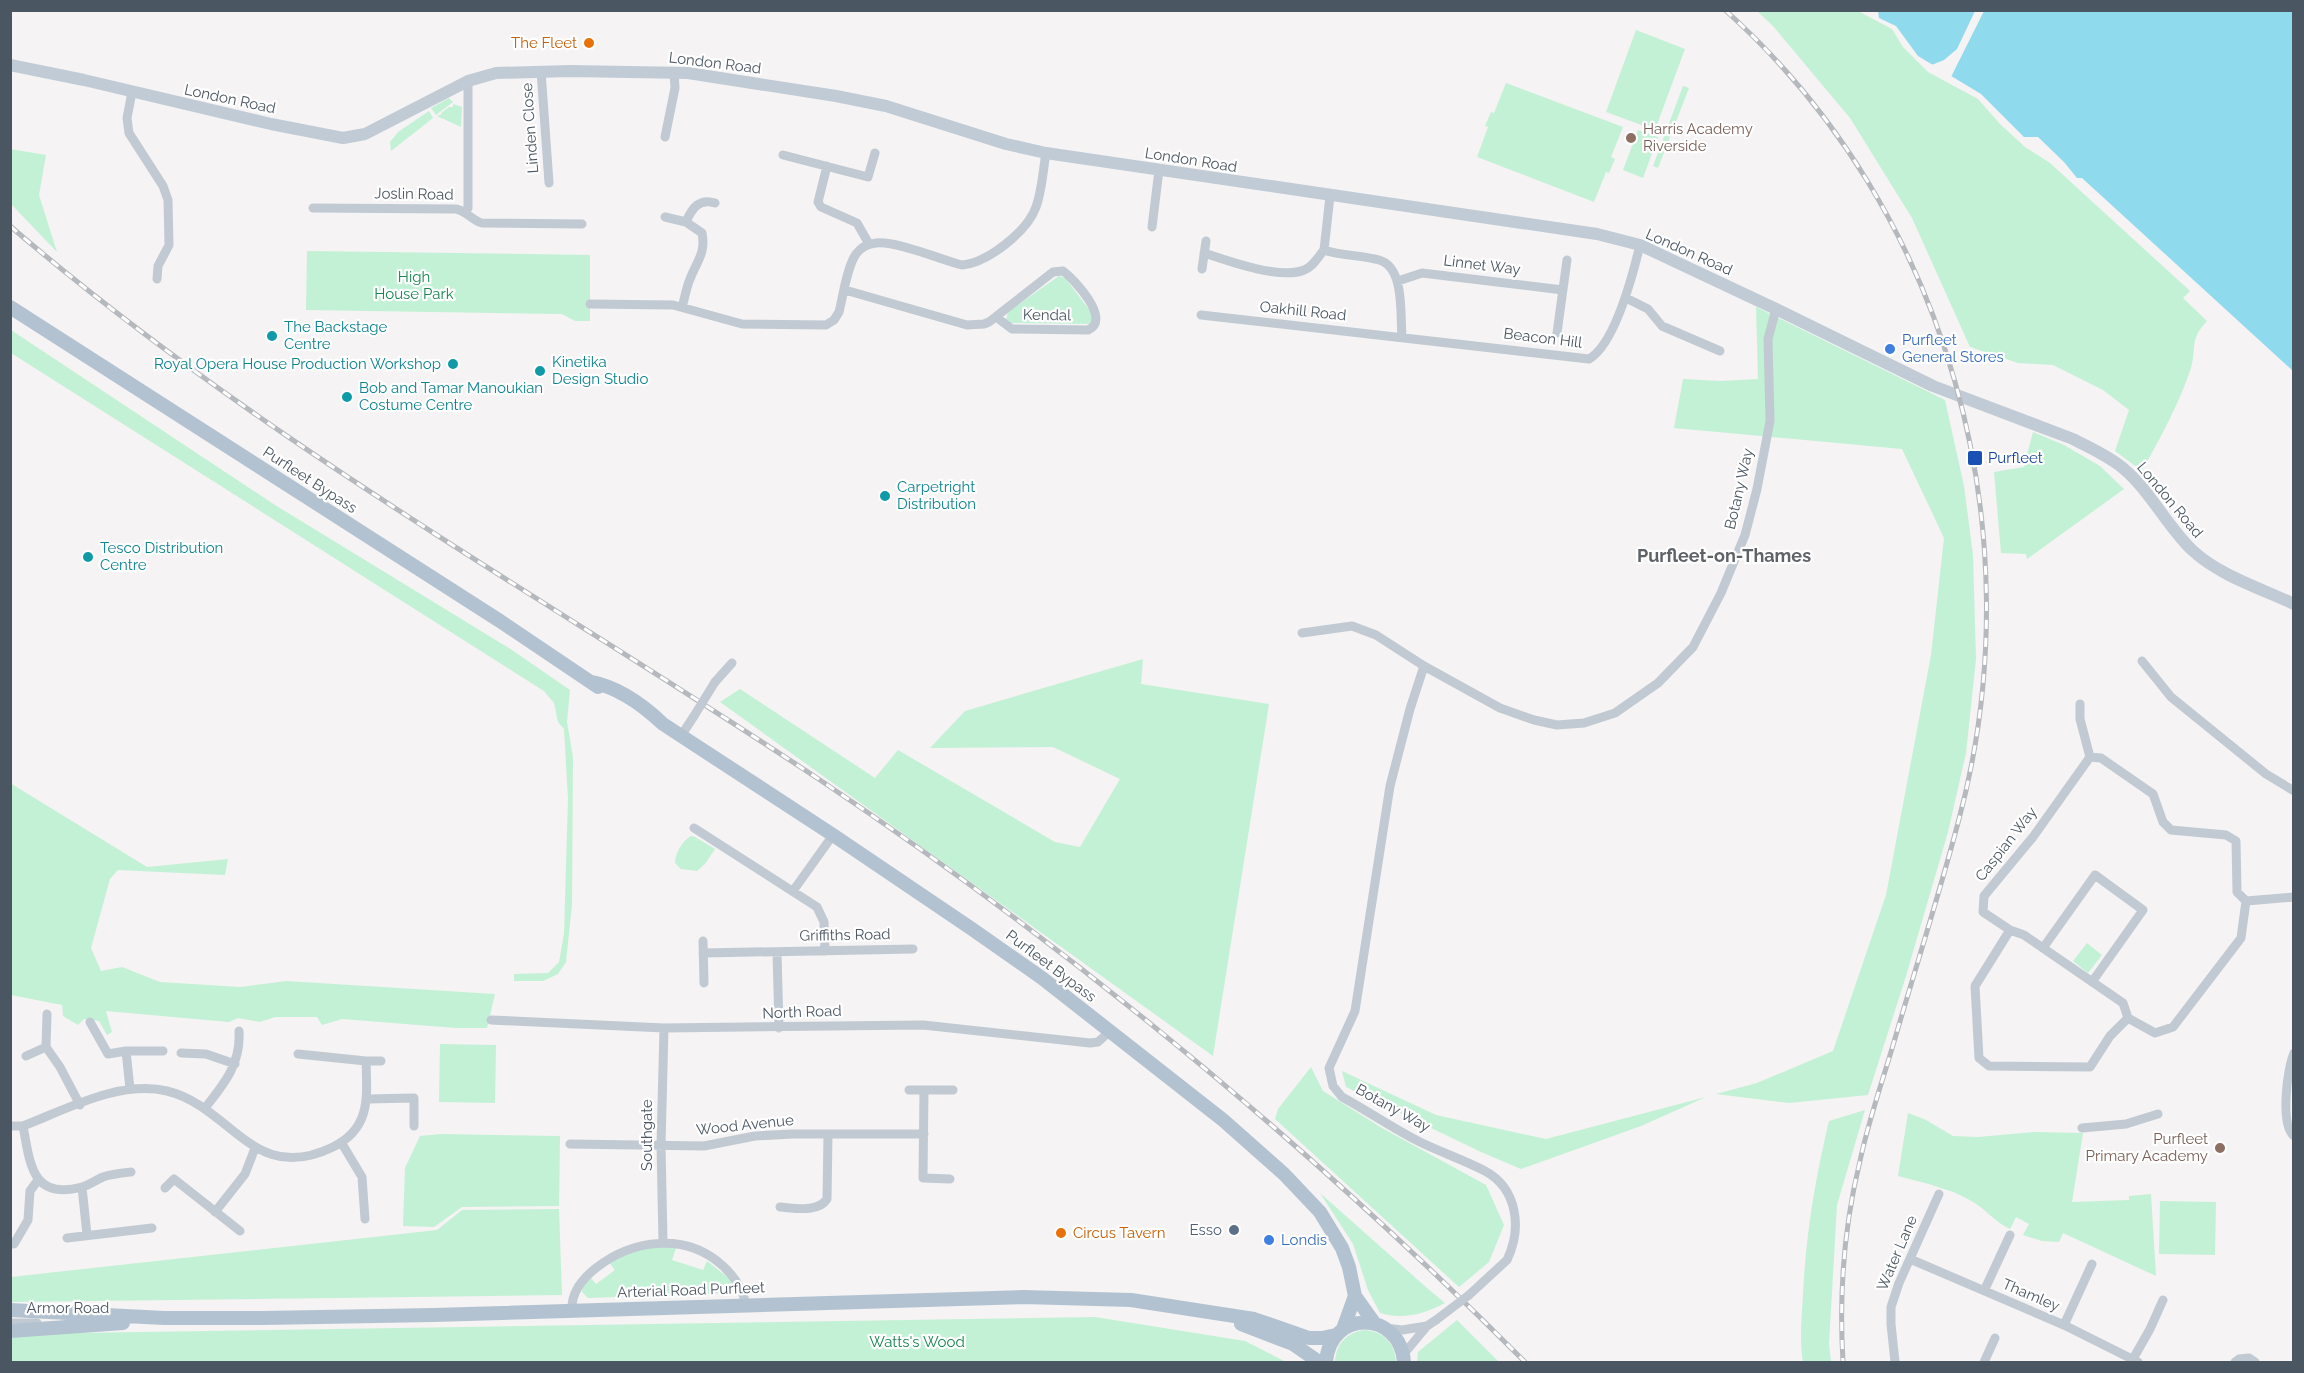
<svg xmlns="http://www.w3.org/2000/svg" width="2304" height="1373" font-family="Raleway,sans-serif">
  <rect width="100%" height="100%" fill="#f5f3f3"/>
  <path fill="#c3f1d5" d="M 1757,11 L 1858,11 L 1892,29 L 1903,47 L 1928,72 L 1978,99 L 2000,124 L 2025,147 L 2050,163 L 2190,291 L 2183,298 L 2207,321 C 2189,340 2197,346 2191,368 C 2179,404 2160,438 2142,471 L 2115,451 L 2129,410 L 2103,390 L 2053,365 L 2018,363 L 1970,347 L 1912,218 L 1850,118 L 1773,26 Z
    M 1636,30 L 1685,49 L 1655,130 L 1606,112 Z
    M 1506,83 L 1623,127 L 1611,157 L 1615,159 L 1609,173 L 1606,172 L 1594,202 L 1477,157 L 1488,127 L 1485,126 L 1491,112 L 1494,113 Z
    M 1683,86 L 1689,88 L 1658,168 L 1653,166 Z
    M 449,98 L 453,102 L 436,115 L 431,108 Z
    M 453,104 L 462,107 L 461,127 L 437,116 L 442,114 L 441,113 L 449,107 L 453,107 Z
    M 429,111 L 433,118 L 391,151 L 390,142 L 398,132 Z
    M 1638,130 L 1658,137 L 1643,178 L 1623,170 Z
    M 10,149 L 46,155 L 39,195 L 57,252 L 11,204 Z
    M 307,251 L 590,255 L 590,321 L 575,321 L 562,314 L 306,310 Z
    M 1059,276 L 1065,278 L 1091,312 L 1093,318 L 1089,324 L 1009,323 L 1006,320 L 1008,312 Z
    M 1756,307 L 1945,400 L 1964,486 L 1973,555 L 1976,659 L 1966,753 L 1948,832 L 1906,976 L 1868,1095 L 1789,1103 L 1716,1094 L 1757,1083 L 1833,1051 L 1886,895 L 1931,655 L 1944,538 L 1902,449 L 1674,428 L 1683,379 L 1721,381 L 1758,379 Z
    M 11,330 L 275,505 L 512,650 L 570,690 L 567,722 L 573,757 L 572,904 L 566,962 L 558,974 L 543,981 L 514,981 L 514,974 L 548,973 L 559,962 L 564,934 L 568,799 L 564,729 L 558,722 L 554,703 L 544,691 L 11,353 Z
    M 2033,432 L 2064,445 L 2100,466 L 2124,489 L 2027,559 L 2026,554 L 2001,553 L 1994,472 L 2024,467 Z
    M 1143,659 L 1141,684 L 1269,704 L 1213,1056 L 720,702 L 740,689 L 875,778 L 898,750 L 1055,842 L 1080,847 L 1120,779 L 1053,747 L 930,748 L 965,711 Z
    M 10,783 L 147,867 L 228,859 L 225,875 L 118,870 L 110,879 L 91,948 L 101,971 L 122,967 L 160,982 L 240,987 L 286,981 L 495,994 L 487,1028 L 456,1028 L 342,1019 L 322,1025 L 317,1017 L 275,1017 L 260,1022 L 238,1018 L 229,1022 L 106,1011 L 112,1032 L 107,1035 L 99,1021 L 84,1019 L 78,1025 L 63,1016 L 62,1005 L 11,995 Z
    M 691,836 L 695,837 L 715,849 L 705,864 L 697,871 L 681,869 L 675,863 C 675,854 682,841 691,836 Z
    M 2087,943 L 2102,955 L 2088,973 L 2073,961 Z
    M 440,1044 L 496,1045 L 495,1103 L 439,1102 Z
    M 1311,1067 L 1323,1091 L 1382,1128 L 1486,1185 L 1504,1225 L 1489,1262 L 1459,1287 L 1275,1119 L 1278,1109 Z
    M 1342,1071 L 1436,1115 L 1546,1139 L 1706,1097 L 1641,1126 L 1521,1169 L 1481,1152 L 1346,1087 Z
    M 1865,1110 L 1837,1205 L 1829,1344 L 1831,1362 L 1803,1362 C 1799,1339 1802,1317 1803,1294 C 1806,1233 1815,1180 1829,1121 Z
    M 1908,1113 L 1926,1120 L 1953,1136 L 1978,1137 L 2034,1132 L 2083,1133 L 2072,1202 L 2129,1200 L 2129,1196 L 2151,1194 L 2156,1276 L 2063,1233 L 2059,1242 L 2042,1241 L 2023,1235 L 2029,1224 L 2016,1217 L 2010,1229 C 1997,1223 1990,1214 1979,1206 C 1958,1190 1924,1183 1898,1176 Z
    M 441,1134 L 560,1136 L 559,1206 L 462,1207 L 434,1227 L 403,1226 L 405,1168 L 420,1136 Z
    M 1320,1193 L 1427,1288 L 1445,1303 C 1424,1314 1403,1320 1380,1313 L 1368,1290 L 1353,1244 Z
    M 2160,1201 L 2216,1202 L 2215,1255 L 2159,1254 Z
    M 559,1209 L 562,1295 L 11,1302 L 11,1277 L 437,1230 L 462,1210 Z
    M 652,1246 L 676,1248 L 672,1260 L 703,1270 L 707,1261 L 731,1280 L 734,1289 L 730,1293 L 588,1298 L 582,1292 L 583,1287 L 591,1278 L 596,1284 L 615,1270 L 608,1261 Z
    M 1095,1317 L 1245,1341 L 1286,1362 L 11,1362 L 10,1334 Z
    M 1457,1320 L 1499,1362 L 1417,1362 L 1418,1352 Z
    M 1364,1330 C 1383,1331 1395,1343 1396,1362 L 1335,1362 C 1336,1344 1346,1333 1364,1330 Z"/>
  <path fill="#90daee" d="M 1878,11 L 2293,11 L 2293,371 L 2082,178 L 2077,178 L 2064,162 L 2038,137 L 2024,137 L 1981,94 L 1918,56 L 1896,26 L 1879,18 Z"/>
  <path fill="#f5f3f3" d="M 1975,11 L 1984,11 L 1950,79 L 1929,66 L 1944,60 L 1957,49 Z"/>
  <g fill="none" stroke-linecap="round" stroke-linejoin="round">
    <path stroke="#c1cad2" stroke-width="9" d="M 541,71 L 549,183
      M 132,92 L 127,118 L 129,133 L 163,186 L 168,200 L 169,245 L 158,266 L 157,279
      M 665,137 L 675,88 L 674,72
      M 783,155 L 868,177 L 875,153
      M 827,166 L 818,202 L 821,207 L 857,223 L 869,244
      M 1330,196 L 1324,250 C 1342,256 1361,255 1379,260 C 1405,267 1400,315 1402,336
      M 313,208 L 456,209 C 467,211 471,220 482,223 L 582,224
      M 465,212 L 468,208 L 468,81
      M 665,217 L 686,222 L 702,233 C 706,253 697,261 690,279 C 686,288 685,298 682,307
      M 686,222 C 692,208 699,198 715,203
      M 1152,227 L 1159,170
      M 1204,253 C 1228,261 1281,280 1304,270 C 1313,267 1318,257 1324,250
      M 1202,269 L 1206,241
      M 1398,281 L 1422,273 L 1563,290
      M 845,290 L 967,325 L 984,324 L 989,322 L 1053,272 L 1063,271 C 1075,280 1112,320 1088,330 L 1012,329 L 996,317
      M 1626,298 L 1648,309 L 1662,326 L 1720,351
      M 590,304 L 673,305 L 742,324 L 826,325 L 834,320 L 839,312 C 843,296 847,267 856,254 C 861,247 868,244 876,243 C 897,241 939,259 962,265 C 987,263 1027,232 1036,207 C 1042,191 1043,170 1046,153
      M 1201,315 L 1589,359 C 1615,344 1633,274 1640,245
      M 1557,333 L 1567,260
      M 1302,633 L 1352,626 L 1376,635 L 1424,666 L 1500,708 L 1534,720 L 1557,725 L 1584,723 L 1615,713 L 1658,683 L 1693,647 L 1721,593 L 1745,535 L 1757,489 L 1770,421 L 1768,339 L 1776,309
      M 2142,661 L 2171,697 L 2266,774 L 2294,791
      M 1424,666 L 1410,709 L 1390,786 L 1355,1011 L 1329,1068 L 1333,1086 L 1342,1097 C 1368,1111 1392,1128 1418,1141 C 1440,1152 1464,1160 1485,1171 C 1518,1189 1522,1229 1507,1260 L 1469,1295
      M 715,682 L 732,663
      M 2080,704 L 2080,719 L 2090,757
      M 681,736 L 694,716
      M 694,828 L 817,907 L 824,922 L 825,951
      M 793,891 L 833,835
      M 2246,901 L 2241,938 L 2173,1027 L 2155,1033 L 2128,1018 L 2110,1036 L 2090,1067 L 1989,1066 L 1979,1058 L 1975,986 L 2010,930 L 1983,912 L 1984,896 L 2033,837 L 2090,757 L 2101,758 L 2153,794 L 2163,822 L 2171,830 L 2226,835 L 2236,841 L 2237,892 L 2246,901 L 2294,897
      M 2010,930 L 2024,935 L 2123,1003 L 2128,1018
      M 703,941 L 704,983
      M 2043,948 L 2095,875 L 2143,910 L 2092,982
      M 777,952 L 779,1028
      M 703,953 L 913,949
      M 47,1014 L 46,1047 L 60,1067 L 80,1105
      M 491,1020 L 664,1028 L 923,1025 L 1090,1043 L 1098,1042 L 1109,1032
      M 90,1022 L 108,1054 L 126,1051 L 163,1051
      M 126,1051 L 130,1089
      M 181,1053 L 206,1054 L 235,1064
      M 2294,1053 C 2287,1069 2280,1125 2294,1136
      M 26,1056 L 46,1047
      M 366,1061 L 381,1061
      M 909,1090 L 953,1090
      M 924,1090 L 923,1178 L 950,1179
      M 367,1099 L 414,1098 L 414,1126
      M 205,1108 C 224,1084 241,1064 239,1031
      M 10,1126 L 23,1126 C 67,1109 119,1080 167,1091 C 232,1107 253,1186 333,1147 C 371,1128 367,1098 366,1061 L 298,1054
      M 23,1126 C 30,1162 31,1201 82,1187 C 89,1185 96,1180 103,1177 C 112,1174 122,1173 131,1172
      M 2082,1128 L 2126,1124 L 2158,1114
      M 341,1142 L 362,1177 L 365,1219
      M 570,1144 L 704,1146 L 755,1136 L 792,1134 L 924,1134
      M 82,1187 L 87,1235
      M 165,1188 L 174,1179 L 240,1231
      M 780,1207 C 795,1208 818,1213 827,1199 L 828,1134
      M 215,1212 L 245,1174 L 255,1148
      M 67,1238 L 152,1228
      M 663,1242 L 661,1145 L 664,1028
      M 14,1244 L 28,1220 L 30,1191 L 38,1180
      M 1910,1259 L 2064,1325 L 2138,1362
      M 1984,1291 L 2010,1235
      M 572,1310 C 571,1292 582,1279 596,1268 C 633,1239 686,1232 723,1266 C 735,1277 743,1289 746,1305
      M 10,1323 L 37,1323
      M 2064,1325 L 2092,1264
      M 1386,1328 L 1402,1330 L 1427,1326
      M 1403,1355 L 1427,1326 L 1436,1320
      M 2133,1359 L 2150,1329 L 2163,1300
      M 1895,1362 L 1891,1324 L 1891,1307 L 1899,1283 L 1939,1194
      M 1984,1362 L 1995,1338
      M 2235,1362 L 2239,1359 L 2249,1358 L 2255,1362"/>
    <path stroke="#c1cbd6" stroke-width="12" d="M 10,65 L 84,80 L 271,124 L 343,138 L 365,134 L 468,81 L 496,73 L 570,71 L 688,73 L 836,96 L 886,106 L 1006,144 L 1046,153 L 1597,234 L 1640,245 L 1776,309 L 1933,386 L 2073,439 C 2090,448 2109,456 2124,469 C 2151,492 2167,526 2192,550 C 2220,576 2260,588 2294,604"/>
    <path stroke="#b3c2d1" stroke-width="14" d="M 10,307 L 500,621 L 598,687
      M 591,682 C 618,687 644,706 663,724 L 833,835 L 972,929 L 1042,978 L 1223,1120 L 1284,1174 L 1320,1212 L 1342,1248 L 1349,1267 L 1355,1296 L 1375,1324
      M 10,1310 L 164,1318 L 263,1318 L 434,1315 L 1023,1297 L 1131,1300 L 1254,1319 L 1309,1338 L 1322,1338 L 1336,1335
      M 1241,1324 L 1293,1344 L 1319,1362
      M 1343,1329 L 1355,1296
      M 10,1331 L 123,1323
      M 1326,1362 C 1330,1309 1400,1310 1404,1362"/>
    <g stroke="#b5b8bd" stroke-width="5">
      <path id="rail" d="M 1725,10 C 1949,210 2036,531 1959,819 C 1940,892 1917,963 1896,1035 C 1884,1077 1869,1118 1860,1161 C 1844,1226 1839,1296 1843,1362
        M 10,226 C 259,440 548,599 820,780 C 1074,950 1310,1146 1525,1362"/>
    </g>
    <use href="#rail" stroke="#fff" stroke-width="3" stroke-dasharray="9" stroke-linecap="butt"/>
    <path stroke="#c1cad2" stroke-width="9" d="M 694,716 L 715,682
      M 1436,1320 L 1469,1295"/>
  </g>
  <g fill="#e8710a" stroke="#fff" stroke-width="2">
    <circle cx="589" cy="43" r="6"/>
    <circle cx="1061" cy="1233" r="6"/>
  </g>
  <g fill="#8d6e63" stroke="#fff" stroke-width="2">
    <circle cx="1631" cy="138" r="6"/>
    <circle cx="2220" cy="1148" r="6"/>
  </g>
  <g fill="#0f9aa8" stroke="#fff" stroke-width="2">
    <circle cx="272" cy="336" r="6"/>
    <circle cx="453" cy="364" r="6"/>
    <circle cx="540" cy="371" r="6"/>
    <circle cx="347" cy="397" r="6"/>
    <circle cx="885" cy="496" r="6"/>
    <circle cx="88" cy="557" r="6"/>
  </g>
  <g fill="#3f7fe0" stroke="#fff" stroke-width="2">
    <circle cx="1890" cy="349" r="6"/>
    <circle cx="1269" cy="1240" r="6"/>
  </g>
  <rect fill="#1a4fb4" stroke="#fff" stroke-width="2" x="1967" y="450" width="16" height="16" rx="3"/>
  <circle fill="#5c6f8a" stroke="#fff" stroke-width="2" cx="1234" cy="1230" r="6"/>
  <g text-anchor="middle" stroke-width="4.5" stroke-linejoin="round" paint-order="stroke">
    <g font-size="15" fill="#c56008" stroke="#fff" text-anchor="end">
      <text x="577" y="48">The Fleet</text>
      <text x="1073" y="1238" text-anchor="start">Circus Tavern</text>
    </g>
    <g font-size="15" fill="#4a5661" stroke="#fff">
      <text transform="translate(715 63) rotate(7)" y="5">London Road</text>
      <text transform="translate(230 99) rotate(12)" y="5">London Road</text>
      <text transform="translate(530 128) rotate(-94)" y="5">Linden Close</text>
      <text transform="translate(1191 160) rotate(9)" y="5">London Road</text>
      <text transform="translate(414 194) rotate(1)" y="5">Joslin Road</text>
      <text transform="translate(1689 252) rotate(24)" y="5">London Road</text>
      <text transform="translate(1482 265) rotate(7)" y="5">Linnet Way</text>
      <text transform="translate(1303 311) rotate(6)" y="5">Oakhill Road</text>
      <text transform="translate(1047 315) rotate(1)" y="5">Kendal</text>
      <text transform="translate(1543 338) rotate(7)" y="5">Beacon Hill</text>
      <text transform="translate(310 480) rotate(33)" y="5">Purfleet Bypass</text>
      <text transform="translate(1739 489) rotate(-77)" y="5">Botany Way</text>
      <text transform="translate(2170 500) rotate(50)" y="5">London Road</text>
      <text transform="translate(2006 844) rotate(-52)" y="5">Caspian Way</text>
      <text transform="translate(845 935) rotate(-1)" y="5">Griffiths Road</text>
      <text transform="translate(1051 966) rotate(37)" y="5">Purfleet Bypass</text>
      <text transform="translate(802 1012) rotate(-2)" y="5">North Road</text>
      <text transform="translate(1393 1108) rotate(29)" y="5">Botany Way</text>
      <text transform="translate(745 1125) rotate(-6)" y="5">Wood Avenue</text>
      <text transform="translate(647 1135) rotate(-90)" y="5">Southgate</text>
      <text transform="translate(1897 1253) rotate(-67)" y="5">Water Lane</text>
      <text transform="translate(691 1290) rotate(-2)" y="5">Arterial Road Purfleet</text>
      <text transform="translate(2031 1295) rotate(23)" y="5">Thamley</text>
      <text x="68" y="1313">Armor Road</text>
    </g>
    <g font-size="15" fill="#785e54" stroke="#fff" text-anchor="start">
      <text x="1643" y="134">Harris Academy<tspan x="1643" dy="17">Riverside</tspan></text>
      <text x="2208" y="1144" text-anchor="end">Purfleet<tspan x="2208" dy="17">Primary Academy</tspan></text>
    </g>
    <g font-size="15" fill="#17864f" stroke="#fff">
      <text x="414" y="282">High<tspan x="414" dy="17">House Park</tspan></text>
      <text x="917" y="1347">Watts's Wood</text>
    </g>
    <g font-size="15" fill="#0d838f" stroke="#fff" text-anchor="start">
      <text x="284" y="332">The Backstage<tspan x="284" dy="17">Centre</tspan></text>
      <text x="552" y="367">Kinetika<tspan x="552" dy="17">Design Studio</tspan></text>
      <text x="441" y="369" text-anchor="end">Royal Opera House Production Workshop</text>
      <text x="359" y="393">Bob and Tamar Manoukian<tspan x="359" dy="17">Costume Centre</tspan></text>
      <text x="897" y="492">Carpetright<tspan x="897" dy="17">Distribution</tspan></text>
      <text x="100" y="553">Tesco Distribution<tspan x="100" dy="17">Centre</tspan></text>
    </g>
    <g font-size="15" fill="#366cbe" stroke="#fff" text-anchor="start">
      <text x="1902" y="345">Purfleet<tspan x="1902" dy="17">General Stores</tspan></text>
      <text x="1281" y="1245">Londis</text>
    </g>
    <g font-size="15" fill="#164399" stroke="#fff" text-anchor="start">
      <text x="1988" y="463">Purfleet</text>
    </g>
    <g font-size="15" fill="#4e5e75" stroke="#fff" text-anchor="end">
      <text x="1222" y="1235">Esso</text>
    </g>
    <g font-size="18" font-weight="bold" fill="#5f6368" stroke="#fff">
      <text x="1724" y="562">Purfleet-on-Thames</text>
    </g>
  </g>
  <rect width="2304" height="1373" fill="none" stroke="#4a5661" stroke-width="24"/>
</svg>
